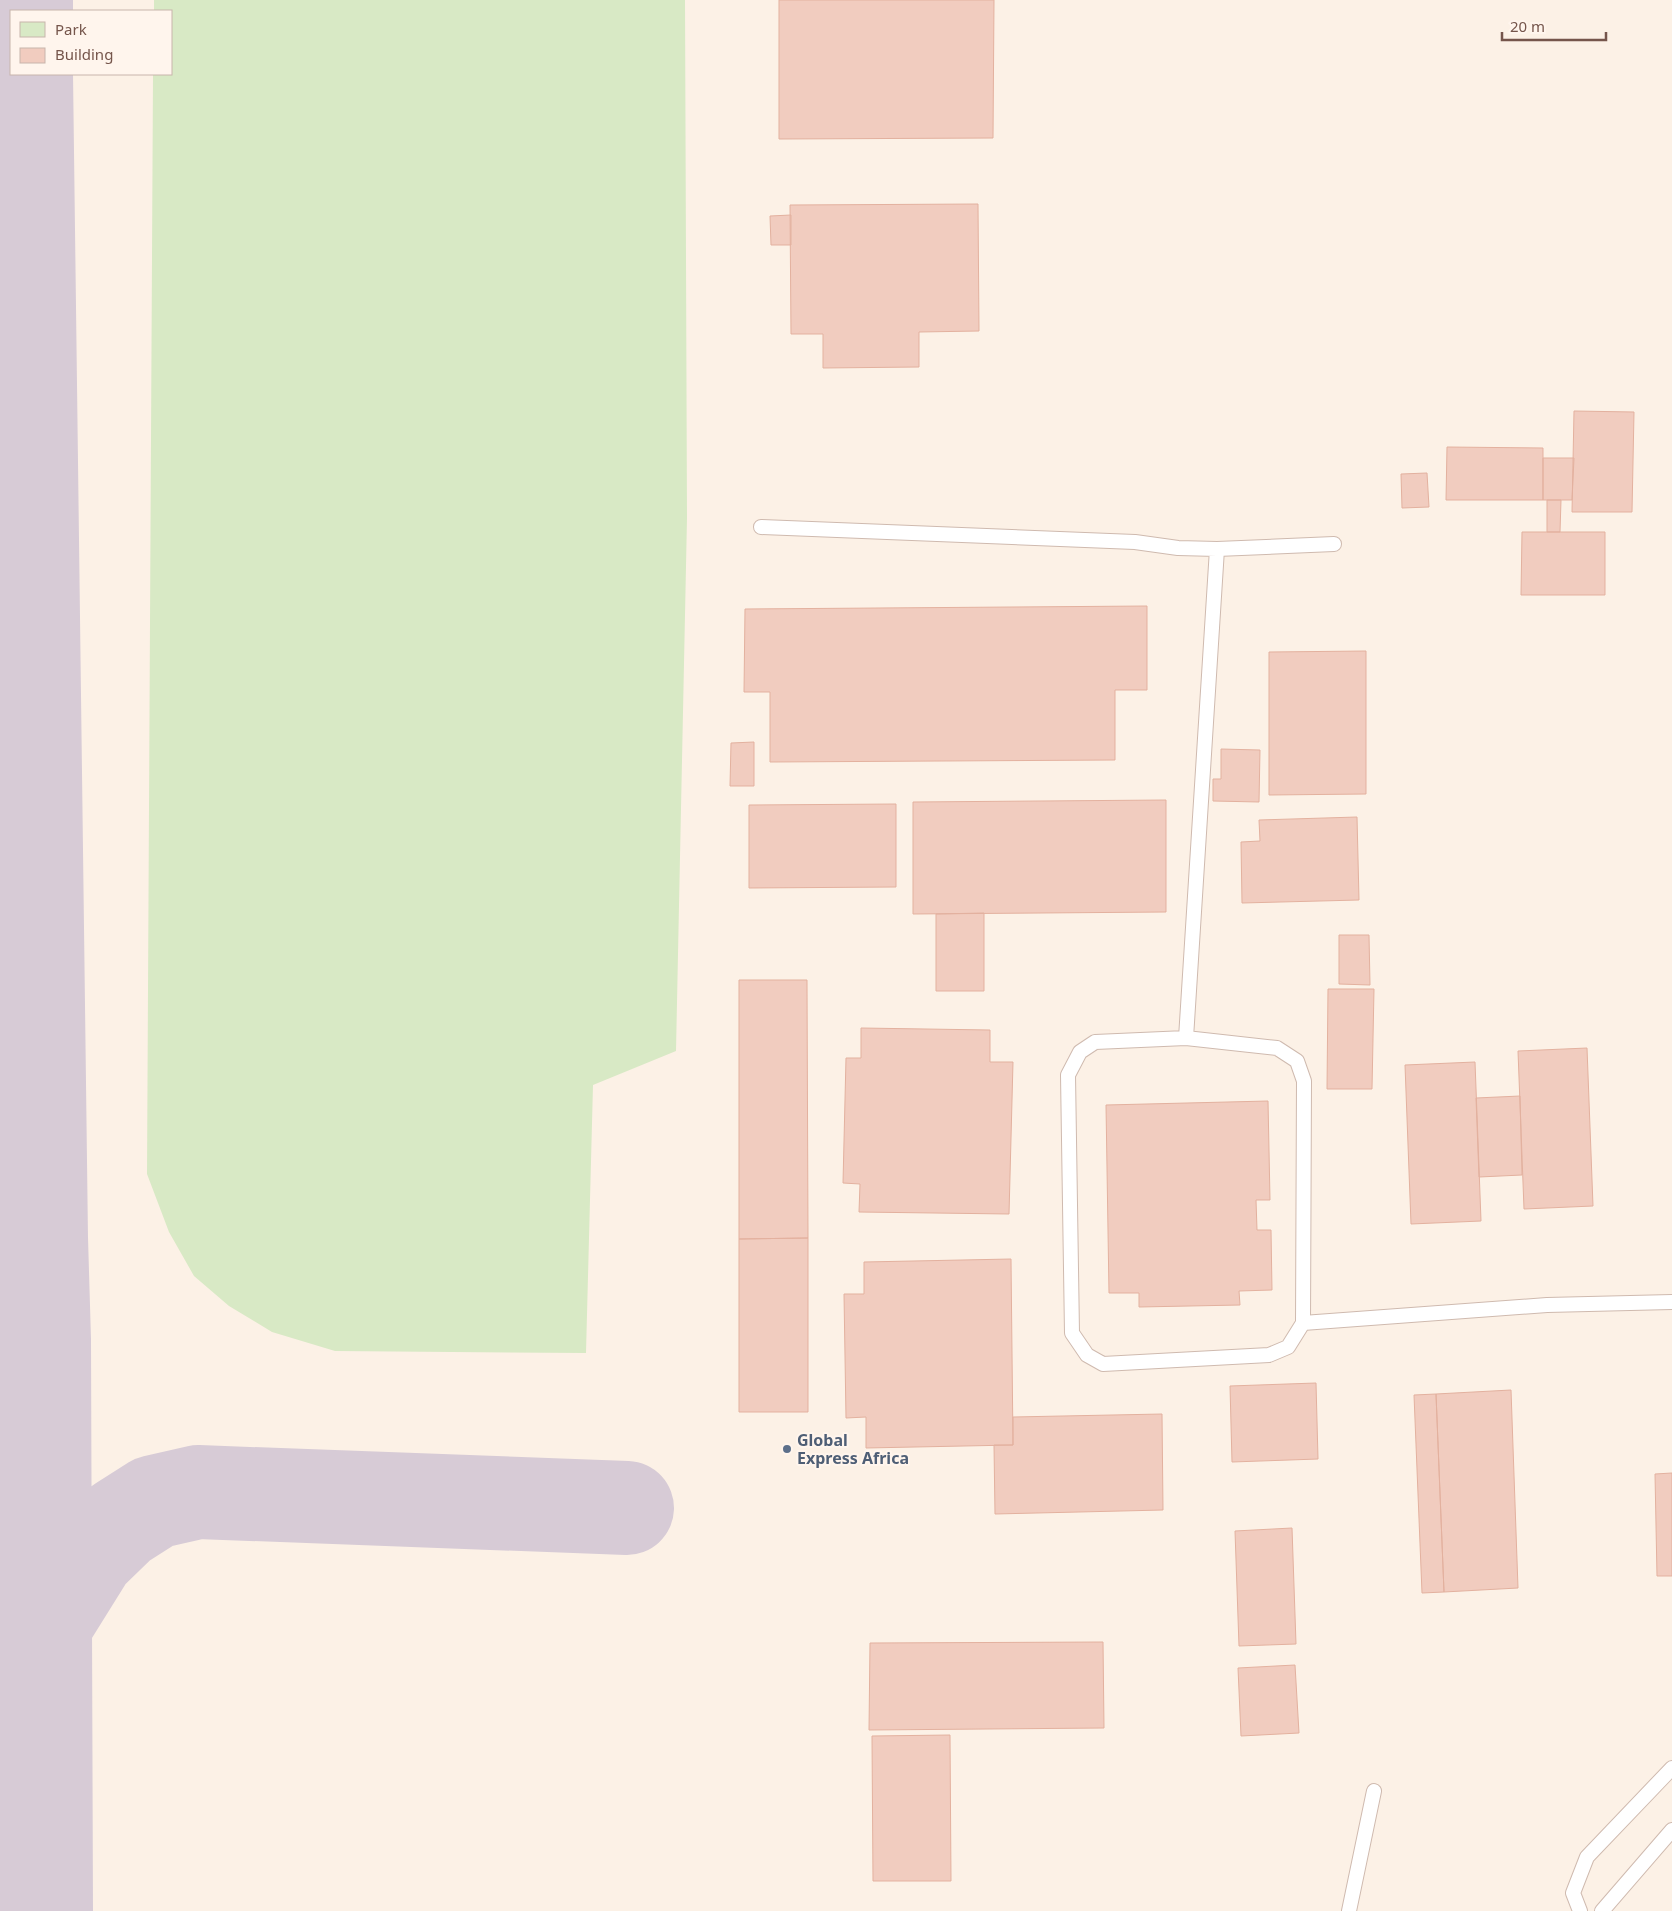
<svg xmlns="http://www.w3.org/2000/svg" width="1672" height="1911" font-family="'Noto Sans',sans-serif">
  <rect width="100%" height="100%" fill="#fcf1e6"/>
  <path fill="#d8e9c5" d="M 154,0 L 685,0 L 687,518 L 676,1051 L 593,1085 L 586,1353 L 335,1351 L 272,1332 L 229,1306 L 194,1276 L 169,1232 L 147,1174 L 153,74 L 171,74 L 171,11 L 154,11 Z"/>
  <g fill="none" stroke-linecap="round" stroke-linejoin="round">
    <path stroke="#d7cbd6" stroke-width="94" d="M 26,0 L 26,11
      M 26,74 L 41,1238 L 44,1340 L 46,1911
      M 46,1623 L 89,1554 L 121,1523 L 154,1502 L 198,1492 L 627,1508"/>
  </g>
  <path fill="#f1ccbf" stroke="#e3b19f" d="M 779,0 L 994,0 L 993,138 L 779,139 Z
    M 978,204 L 979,331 L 919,332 L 919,367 L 823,368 L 823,334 L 791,334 L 790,205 Z
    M 791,215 L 791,245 L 771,245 L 770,216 Z
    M 1574,411 L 1634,412 L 1632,512 L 1572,512 Z
    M 1447,447 L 1543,448 L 1543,500 L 1446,500 Z
    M 1543,458 L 1574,458 L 1572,500 L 1543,500 Z
    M 1427,473 L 1429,507 L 1402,508 L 1401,474 Z
    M 1547,500 L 1561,500 L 1560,532 L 1547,532 Z
    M 1522,532 L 1605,532 L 1605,595 L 1521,595 Z
    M 1147,606 L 1147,690 L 1115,690 L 1115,760 L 770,762 L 770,692 L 744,692 L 745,609 Z
    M 1366,651 L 1366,794 L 1269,795 L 1269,652 Z
    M 754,742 L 754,786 L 730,786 L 731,743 Z
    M 1221,749 L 1260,750 L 1259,802 L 1213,801 L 1213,779 L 1221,779 Z
    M 1166,800 L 1166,912 L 913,914 L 913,802 Z
    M 896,804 L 896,887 L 749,888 L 749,805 Z
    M 1357,817 L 1359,900 L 1242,903 L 1241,842 L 1260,841 L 1259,820 Z
    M 984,913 L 984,991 L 936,991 L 936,914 Z
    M 1339,935 L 1369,935 L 1370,985 L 1339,984 Z
    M 739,980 L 807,980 L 808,1238 L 739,1239 Z
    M 1328,989 L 1374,989 L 1372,1089 L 1327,1089 Z
    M 861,1028 L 990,1030 L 990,1062 L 1013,1062 L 1009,1214 L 859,1212 L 860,1184 L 843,1183 L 846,1058 L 861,1058 Z
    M 1587,1048 L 1593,1206 L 1524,1209 L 1518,1051 Z
    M 1475,1062 L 1481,1221 L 1411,1224 L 1405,1065 Z
    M 1520,1096 L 1522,1175 L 1479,1177 L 1476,1098 Z
    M 1268,1101 L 1270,1200 L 1256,1200 L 1257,1230 L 1271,1230 L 1272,1290 L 1239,1291 L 1240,1305 L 1139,1307 L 1139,1293 L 1109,1293 L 1106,1105 Z
    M 808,1238 L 808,1412 L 739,1412 L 739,1239 Z
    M 1011,1259 L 1013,1445 L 866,1448 L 866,1417 L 846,1418 L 844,1294 L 864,1294 L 864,1262 Z
    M 1316,1383 L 1318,1459 L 1232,1462 L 1230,1386 Z
    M 1511,1390 L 1518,1588 L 1444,1592 L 1436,1394 Z
    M 1436,1394 L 1444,1592 L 1422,1593 L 1414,1395 Z
    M 1162,1414 L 1163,1510 L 995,1514 L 994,1445 L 1013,1445 L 1013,1417 Z
    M 1672,1473 L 1672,1576 L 1657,1576 L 1655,1474 Z
    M 1292,1528 L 1296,1644 L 1239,1646 L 1235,1531 Z
    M 1103,1642 L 1104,1728 L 869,1730 L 870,1643 Z
    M 1295,1665 L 1299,1733 L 1241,1736 L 1238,1668 Z
    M 950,1735 L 951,1881 L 873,1881 L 872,1736 Z"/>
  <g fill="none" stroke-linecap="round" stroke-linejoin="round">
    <g stroke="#cfbaaf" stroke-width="16">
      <path id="service" d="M 761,527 L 1135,542 L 1178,548 L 1217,549 L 1186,1038
        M 1217,549 L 1334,544
        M 1186,1038 L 1277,1048 L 1297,1061 L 1304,1081 L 1303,1323 L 1288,1347 L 1269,1355 L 1103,1364 L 1087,1355 L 1072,1333 L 1068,1075 L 1080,1052 L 1095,1042 Z
        M 1303,1323 L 1547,1305 L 1672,1302
        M 1349,1911 L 1374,1791
        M 1580,1911 L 1573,1893 L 1587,1857 L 1672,1768
        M 1602,1911 L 1672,1830"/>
    </g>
    <use href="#service" stroke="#fff" stroke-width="14"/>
  </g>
  <circle fill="#5c6f8a" stroke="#fff5ed" stroke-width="2" cx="787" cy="1449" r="5"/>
  <g text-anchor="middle" stroke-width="4" stroke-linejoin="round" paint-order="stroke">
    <g font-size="16" font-weight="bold" fill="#4e5e75" stroke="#fff5ed" text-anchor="start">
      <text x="797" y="1446">Global<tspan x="797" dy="18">Express Africa</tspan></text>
    </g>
  </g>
  <rect x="10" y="10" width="162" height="65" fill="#fff5ed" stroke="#c8b5ac"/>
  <rect x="20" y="22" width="25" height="15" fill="#d8e9c5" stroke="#c8b5ac"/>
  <text x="55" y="35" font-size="15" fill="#75554b">Park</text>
  <rect x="20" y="48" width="25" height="15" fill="#f1ccbf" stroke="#c8b5ac"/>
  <text x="55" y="60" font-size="15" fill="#75554b">Building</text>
  <path d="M1502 32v8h104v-8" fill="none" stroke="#75554b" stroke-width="2.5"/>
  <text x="1510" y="32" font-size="15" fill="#75554b" stroke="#fff5ed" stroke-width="4" paint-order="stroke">20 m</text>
</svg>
